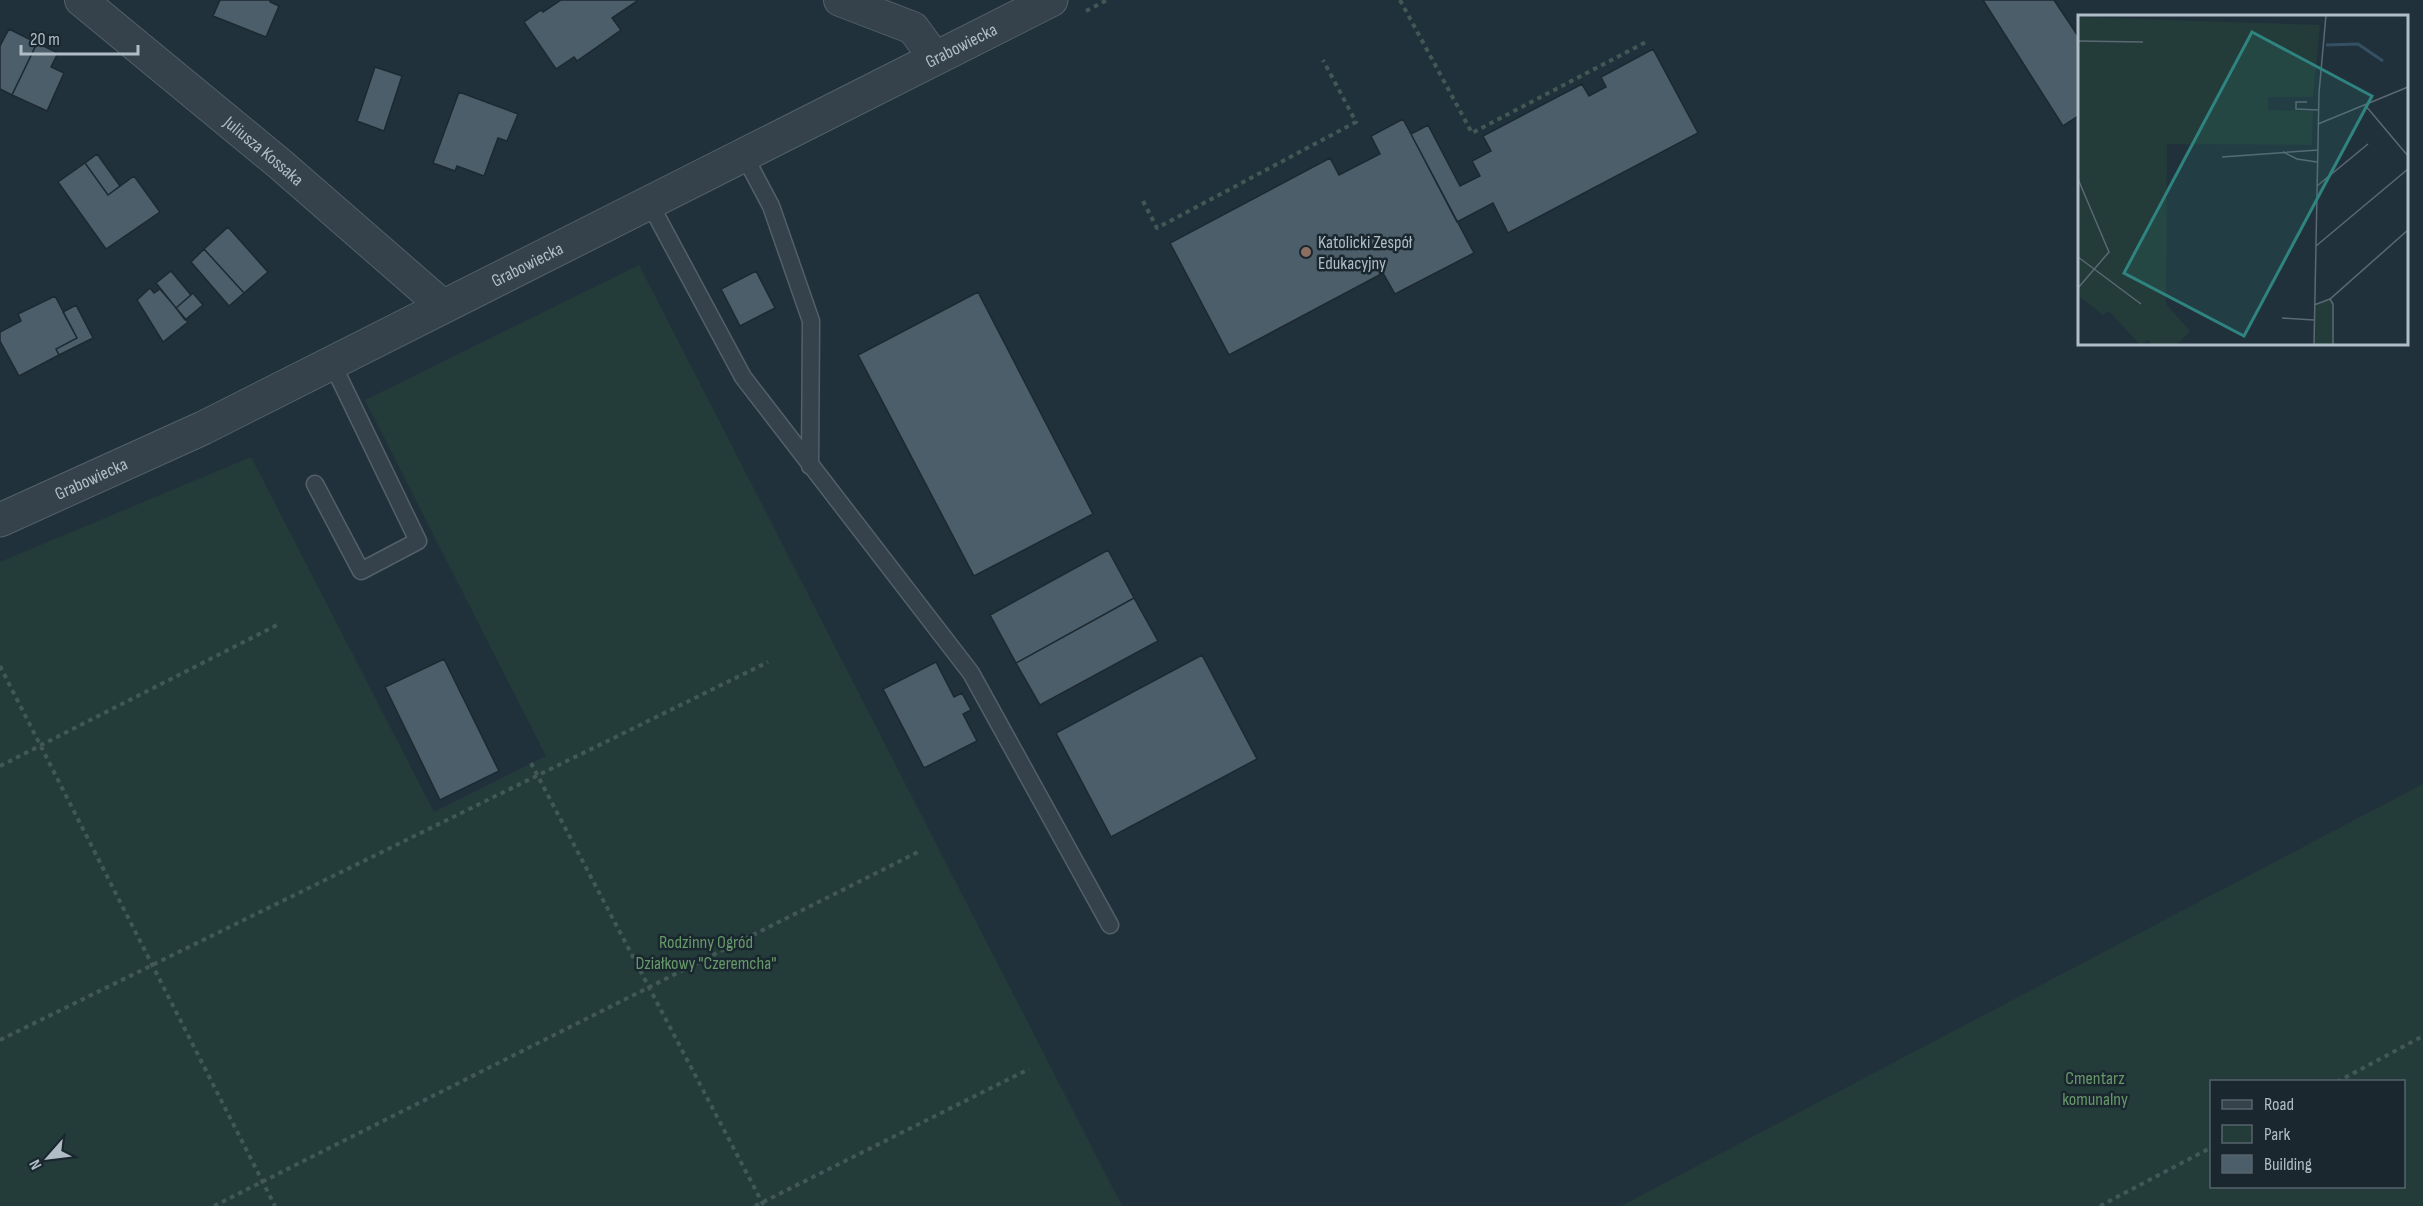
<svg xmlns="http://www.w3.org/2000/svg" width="2423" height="1206" font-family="'Sofia Sans Condensed',sans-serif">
  <rect width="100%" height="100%" fill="#21313b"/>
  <path fill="#233c3a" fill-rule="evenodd" d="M 639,265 L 1122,1206 L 0,1206 L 0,562 L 251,457 L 434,812 L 546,756 L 365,400 Z
    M 2423,784 L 2423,1206 L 1621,1206 ZM 2212,1082 L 2404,1082 L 2404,1186 L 2212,1186 Z"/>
  <path fill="#4c5e69" stroke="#1c2931" stroke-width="1.5" d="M 220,0 L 271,0 L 270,2 L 279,6 L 266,37 L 213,16 Z
    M 561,0 L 637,0 L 637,1 L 612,18 L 621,30 L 577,61 L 574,57 L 556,69 L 524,22 L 541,10 L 543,12 Z
    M 1983,0 L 2054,0 L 2080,39 L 2080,115 L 2063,126 Z
    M 9,29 L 37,43 L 12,95 L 0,89 L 0,46 Z
    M 37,43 L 58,53 L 51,67 L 64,73 L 47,111 L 12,95 Z
    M 1653,49 L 1698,133 L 1508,233 L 1493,203 L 1457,222 L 1411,134 L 1428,125 L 1460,186 L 1480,176 L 1472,161 L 1491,151 L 1483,136 L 1582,84 L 1589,96 L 1606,87 L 1601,77 Z
    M 375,67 L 402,76 L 384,131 L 357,121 Z
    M 459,92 L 518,114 L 507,141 L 498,138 L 484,176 L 457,166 L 455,171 L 433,163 Z
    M 1403,119 L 1474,253 L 1395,294 L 1383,273 L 1229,355 L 1170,243 L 1330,158 L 1339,175 L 1380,154 L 1371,136 Z
    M 97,154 L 120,186 L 108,195 L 85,163 Z
    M 85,163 L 108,195 L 134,176 L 160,212 L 106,249 L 58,182 Z
    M 228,227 L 268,272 L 244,293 L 204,249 Z
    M 204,249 L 244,293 L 229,306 L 191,262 Z
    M 171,271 L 191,295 L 176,308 L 156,283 Z
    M 756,271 L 775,308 L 740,326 L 721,289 Z
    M 150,288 L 154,293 L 160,289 L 188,322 L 163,342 L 137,300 Z
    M 978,292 L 1093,514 L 974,576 L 858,355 Z
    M 193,293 L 203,305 L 185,320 L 176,308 Z
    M 55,296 L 77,338 L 56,349 L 59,355 L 19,376 L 0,341 L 0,332 L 21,321 L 18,314 Z
    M 76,305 L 93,338 L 59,355 L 56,349 L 77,338 L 63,312 Z
    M 1108,550 L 1134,598 L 1016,663 L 990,615 Z
    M 1134,598 L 1158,641 L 1040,705 L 1016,663 Z
    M 1202,655 L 1257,759 L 1111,837 L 1056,733 Z
    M 444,659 L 499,771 L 440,800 L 385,687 Z
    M 936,662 L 954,697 L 962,693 L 971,710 L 963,714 L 977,741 L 924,768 L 883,689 Z"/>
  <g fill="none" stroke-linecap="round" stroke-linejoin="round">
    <g stroke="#536069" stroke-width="19">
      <path id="service" d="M 744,155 L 771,206 L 811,321 L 810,466
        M 649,202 L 743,377 L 971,673 L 1110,925
        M 315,484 L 361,571 L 418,541 L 332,363"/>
    </g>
    <g stroke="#536069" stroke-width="34">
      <g id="minor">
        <path id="s1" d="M 81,0 L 280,164 L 443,306"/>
        <path d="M 840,0 L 913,28 L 935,58"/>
      </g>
    </g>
    <g stroke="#536069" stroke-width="35">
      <g id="tertiary">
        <path id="s2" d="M 0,520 L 203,428 L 1051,0"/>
      </g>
    </g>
    <path stroke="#415856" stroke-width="4" stroke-dasharray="4.5 4.5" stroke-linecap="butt" d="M 1400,0 L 1472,133 L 1646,42
      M 1086,11 L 1107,0
      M 1143,201 L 1157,228 L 1356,122 L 1323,60
      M 0,666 L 275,1206
      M 531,763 L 764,1206
      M 0,766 L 277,625
      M 0,1040 L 768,662
      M 2337,1082 L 2423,1036
      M 214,1206 L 920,851
      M 755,1206 L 1029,1069
      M 2100,1206 L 2212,1147"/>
    <use href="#service" stroke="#35424b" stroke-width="16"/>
    <use href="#minor" stroke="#35424b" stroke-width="32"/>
    <use href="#tertiary" stroke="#35424b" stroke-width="33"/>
  </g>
  <circle fill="#8d6e63" stroke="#1a272f" stroke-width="2" cx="1306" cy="252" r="6"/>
  <g text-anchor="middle" stroke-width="5" stroke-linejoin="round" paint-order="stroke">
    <g font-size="18" fill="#b0bdc7" stroke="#1a272f">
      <text dy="6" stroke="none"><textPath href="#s2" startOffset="1072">Grabowiecka</textPath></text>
      <text dy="6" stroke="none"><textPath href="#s1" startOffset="237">Juliusza Kossaka</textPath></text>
      <text dy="6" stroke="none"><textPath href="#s2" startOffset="586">Grabowiecka</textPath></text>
      <text dy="6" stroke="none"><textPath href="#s2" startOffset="100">Grabowiecka</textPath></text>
    </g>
    <g font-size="18" fill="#b0bdc7" stroke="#1a272f" text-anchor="start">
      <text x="1318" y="248">Katolicki Zespół<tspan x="1318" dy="21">Edukacyjny</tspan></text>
    </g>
    <g font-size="18" fill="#679869" stroke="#1a272f">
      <text x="706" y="948">Rodzinny Ogród<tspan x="706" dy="21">Działkowy "Czeremcha"</tspan></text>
      <text x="2095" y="1084">Cmentarz<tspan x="2095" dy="21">komunalny</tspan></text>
    </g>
  </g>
  <g transform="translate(2078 15)">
    <rect width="330" height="330" fill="#21313b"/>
    <path d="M 0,2 L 242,10 L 235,82 L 190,82 L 190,95 L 235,96 L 234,130 L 89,129 L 88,289 L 112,316 L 99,330 L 74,330 L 70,325 L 62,330 L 31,296 L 25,300 L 0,280 ZM 252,284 L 255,289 L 255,330 L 236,330 L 236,290 Z" fill="#233c3a"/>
    <path fill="none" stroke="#355062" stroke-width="3" d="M 248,30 L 280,29 L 305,46"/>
    <path fill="none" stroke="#5a6973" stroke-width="1.5" d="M 0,26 L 65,27M 229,87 L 218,87 L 218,94 L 240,95M 287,90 L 330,141M 240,109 L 330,72M 205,137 L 219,144 L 239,147M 144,142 L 240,135M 0,164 L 31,237 L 0,273M 239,171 L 290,129M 238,231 L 330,154M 0,242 L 63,289M 252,284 L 255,289 L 255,330M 236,290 L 252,284 L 330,215M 204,303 L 236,305M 236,330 L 241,78 L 248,0"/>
    <path fill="#2f8480" fill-opacity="0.15" stroke="#2f8480" stroke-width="3" d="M 174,17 L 294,81 L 166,321 L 46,258 Z"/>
    <rect width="330" height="330" fill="none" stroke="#b0bdc7" stroke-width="3"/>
  </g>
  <rect x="2210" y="1080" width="195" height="108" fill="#1a272f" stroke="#56636c" stroke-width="1.5"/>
  <rect x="2222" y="1100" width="30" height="9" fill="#35424b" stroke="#56636c" stroke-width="1.5"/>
  <text x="2264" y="1110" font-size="18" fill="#b0bdc7">Road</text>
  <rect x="2222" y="1125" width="30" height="18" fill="#233c3a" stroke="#56636c" stroke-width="1.5"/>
  <text x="2264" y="1140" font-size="18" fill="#b0bdc7">Park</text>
  <rect x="2222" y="1155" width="30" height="18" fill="#4c5e69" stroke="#56636c" stroke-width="1.5"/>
  <text x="2264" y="1170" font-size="18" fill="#b0bdc7">Building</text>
  <g transform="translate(48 1158) rotate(242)" stroke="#1a272f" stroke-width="4.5" paint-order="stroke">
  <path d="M0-4.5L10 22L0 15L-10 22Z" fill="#b0bdc7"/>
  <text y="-9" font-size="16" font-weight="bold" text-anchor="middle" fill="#b0bdc7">N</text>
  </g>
  <path d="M21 45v9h117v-9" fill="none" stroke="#b0bdc7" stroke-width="3"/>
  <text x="30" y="45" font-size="18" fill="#b0bdc7" stroke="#1a272f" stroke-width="4.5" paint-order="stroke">20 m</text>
</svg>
